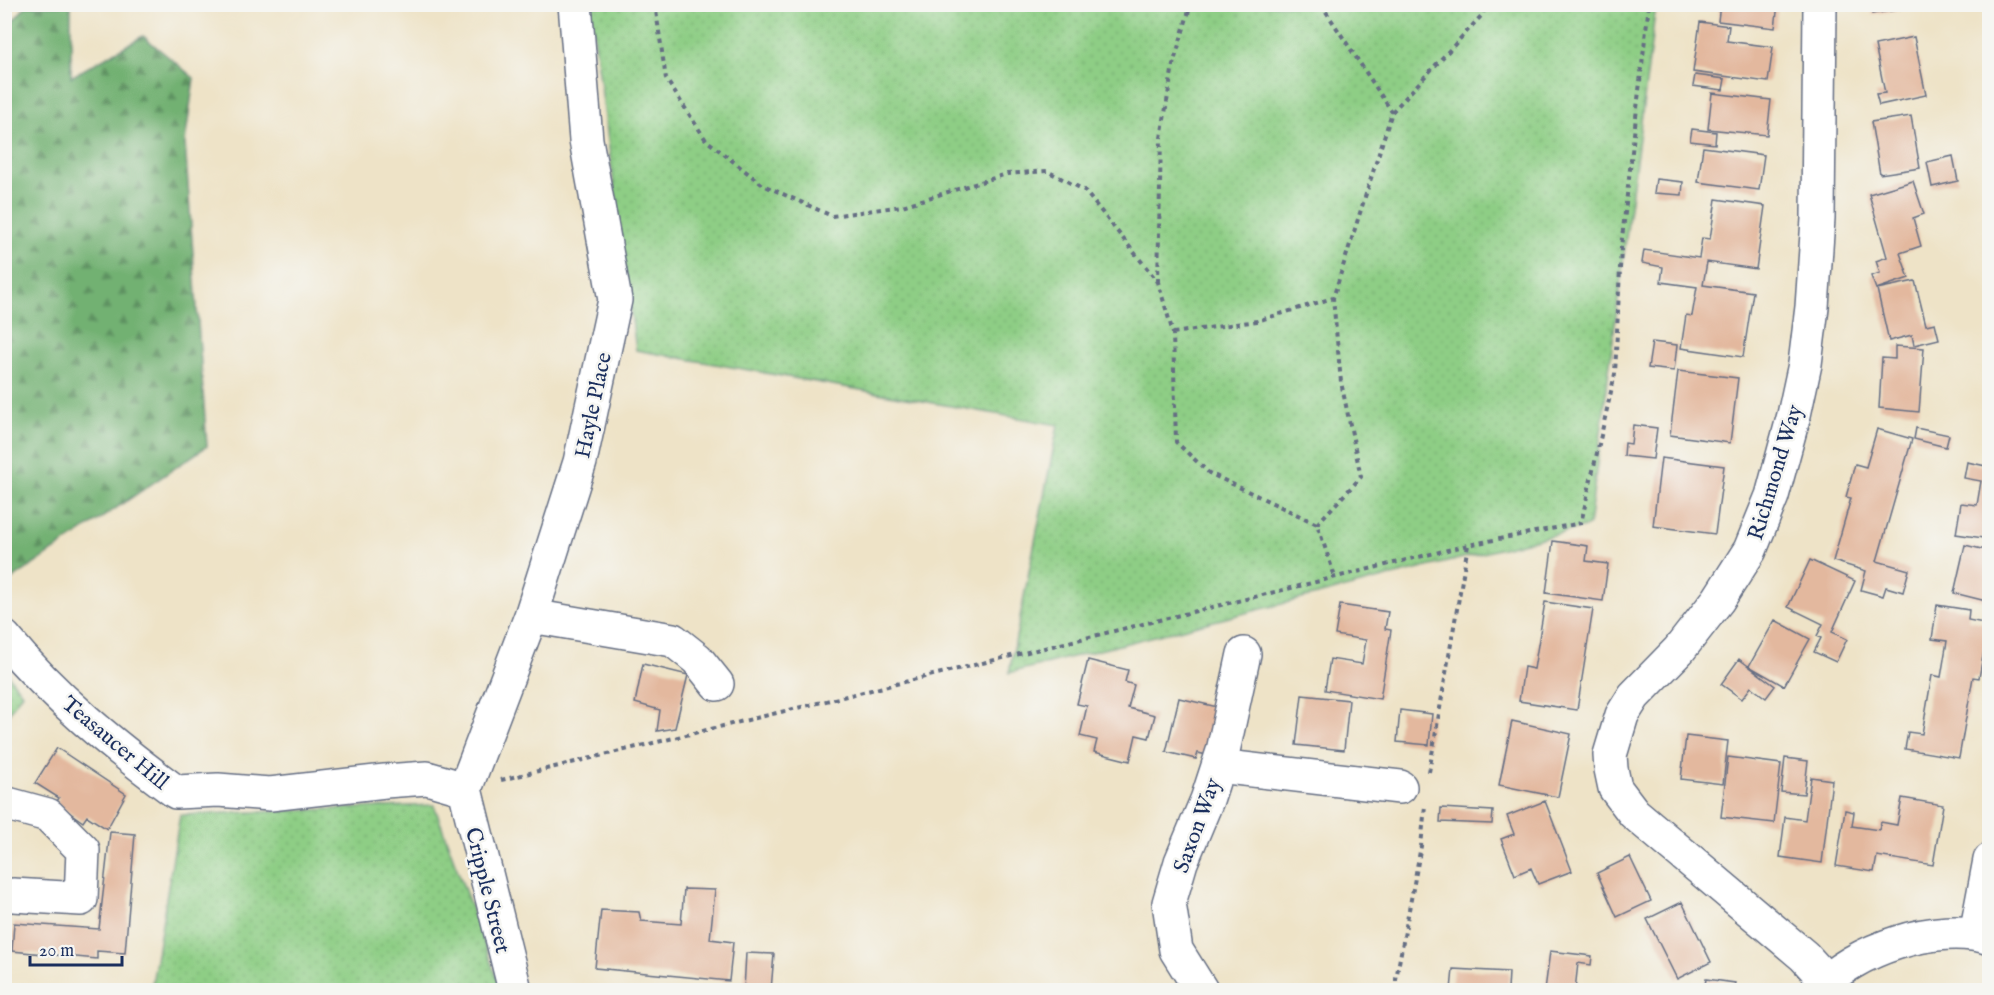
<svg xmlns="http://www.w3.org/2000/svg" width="1994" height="995" font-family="'IM FELL English',serif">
  <defs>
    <pattern id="grass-dots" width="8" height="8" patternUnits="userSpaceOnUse" patternTransform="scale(1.5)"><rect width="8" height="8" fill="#8ece85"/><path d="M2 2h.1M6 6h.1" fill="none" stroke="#7ab175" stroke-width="1.8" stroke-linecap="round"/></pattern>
    <pattern id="forest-firs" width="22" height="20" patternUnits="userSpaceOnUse" patternTransform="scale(1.5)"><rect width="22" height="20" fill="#72b172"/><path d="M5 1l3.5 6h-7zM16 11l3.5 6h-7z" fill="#5d9061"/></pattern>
  </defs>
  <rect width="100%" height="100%" fill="#f6f6f2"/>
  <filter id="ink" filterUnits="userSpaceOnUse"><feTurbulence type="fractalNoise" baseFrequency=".0167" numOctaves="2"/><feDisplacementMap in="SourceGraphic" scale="12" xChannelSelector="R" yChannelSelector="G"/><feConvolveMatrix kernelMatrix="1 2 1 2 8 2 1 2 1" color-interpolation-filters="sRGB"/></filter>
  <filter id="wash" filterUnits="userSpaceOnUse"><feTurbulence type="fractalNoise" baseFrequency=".008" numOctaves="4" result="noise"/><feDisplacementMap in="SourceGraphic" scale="24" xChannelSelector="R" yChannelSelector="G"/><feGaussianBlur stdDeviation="1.35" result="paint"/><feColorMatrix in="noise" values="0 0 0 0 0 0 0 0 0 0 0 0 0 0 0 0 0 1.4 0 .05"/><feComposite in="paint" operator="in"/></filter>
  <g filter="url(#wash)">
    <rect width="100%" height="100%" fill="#eee3c7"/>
    <path fill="url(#grass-dots)" stroke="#547e72" stroke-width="1.5" d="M 590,5 L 1656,5 L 1589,526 L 1009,673 L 1058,425 L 636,350 Z
      M 5,671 L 22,693 L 5,719 Z
      M 434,805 L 501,990 L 151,990 L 180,815 Z"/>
    <path fill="url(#forest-firs)" stroke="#467068" stroke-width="1.5" d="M 71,5 L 71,77 L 143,36 L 194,78 L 185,143 L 207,446 L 5,584 L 5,30 L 26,6 Z"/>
    <g id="blocks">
      <path fill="#e3b89e" d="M 1720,4 L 1778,4 L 1775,28 L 1718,21 Z
        M 1871,4 L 1921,4 L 1921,6 L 1872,14 Z
        M 1700,22 L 1729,26 L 1727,41 L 1773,47 L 1768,82 L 1693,72 Z
        M 1914,37 L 1926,95 L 1879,105 L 1876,94 L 1885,93 L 1875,45 Z
        M 1695,75 L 1725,79 L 1723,90 L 1693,86 Z
        M 1712,93 L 1771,100 L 1767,135 L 1708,129 Z
        M 1911,116 L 1920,168 L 1880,174 L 1871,122 Z
        M 1692,129 L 1716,132 L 1715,144 L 1690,141 Z
        M 1703,147 L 1764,155 L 1759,190 L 1698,182 Z
        M 1953,156 L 1958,181 L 1932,187 L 1927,162 Z
        M 1656,179 L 1683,182 L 1682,195 L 1654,193 Z
        M 1913,181 L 1924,214 L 1913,218 L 1921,246 L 1900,253 L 1909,278 L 1876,289 L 1871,276 L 1880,273 L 1876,261 L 1887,257 L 1869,194 Z
        M 1716,199 L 1765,206 L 1756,269 L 1707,262 L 1703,285 L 1753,292 L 1743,357 L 1681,348 L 1686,315 L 1692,316 L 1697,287 L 1661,282 L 1663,267 L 1642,263 L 1644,250 L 1699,258 L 1702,238 L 1710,239 Z
        M 1915,281 L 1926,325 L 1935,323 L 1939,339 L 1914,345 L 1912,335 L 1889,341 L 1877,289 Z
        M 1652,342 L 1677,345 L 1674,371 L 1648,368 Z
        M 1895,346 L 1924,348 L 1919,412 L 1879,408 L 1882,358 L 1895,359 Z
        M 1678,371 L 1738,378 L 1730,443 L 1670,435 Z
        M 1633,425 L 1657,428 L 1653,459 L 1624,456 L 1625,443 L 1631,444 Z
        M 1916,428 L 1949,435 L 1946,447 L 1914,439 Z
        M 1877,429 L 1912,439 L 1877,561 L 1909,570 L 1903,592 L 1886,587 L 1883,596 L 1861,590 L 1866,571 L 1833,561 L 1851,498 L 1846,497 L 1855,464 L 1866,467 Z
        M 1988,452 L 1990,539 L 1956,534 L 1961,503 L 1977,505 L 1981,481 L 1964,478 L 1967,462 L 1986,466 Z
        M 1661,458 L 1724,466 L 1715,534 L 1653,526 Z
        M 1553,541 L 1588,546 L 1586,561 L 1608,564 L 1603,601 L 1546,593 Z
        M 1965,545 L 1990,551 L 1990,602 L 1954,593 Z
        M 1810,560 L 1855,581 L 1832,632 L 1847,639 L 1836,662 L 1814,652 L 1821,638 L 1817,636 L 1823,624 L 1788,607 Z
        M 1545,602 L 1593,609 L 1577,710 L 1519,701 L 1524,667 L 1534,669 Z
        M 1340,605 L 1388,612 L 1385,629 L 1391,630 L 1380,699 L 1325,690 L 1330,659 L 1362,664 L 1366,640 L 1335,635 Z
        M 1937,605 L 1969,610 L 1968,620 L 1989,624 L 1979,678 L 1973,677 L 1959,758 L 1905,749 L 1908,732 L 1922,734 L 1932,675 L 1941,677 L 1947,641 L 1932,639 Z
        M 1775,620 L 1810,639 L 1784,686 L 1749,666 Z
        M 1739,659 L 1775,686 L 1766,698 L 1751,687 L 1742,699 L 1721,684 Z
        M 1088,660 L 1128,670 L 1125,682 L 1134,685 L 1128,708 L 1155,715 L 1149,738 L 1136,735 L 1130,761 L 1094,752 L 1097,740 L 1080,736 L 1087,706 L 1077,704 Z
        M 643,664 L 688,675 L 675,728 L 657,731 L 660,710 L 635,703 Z
        M 1302,695 L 1349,700 L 1344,750 L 1296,745 Z
        M 1179,698 L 1226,709 L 1215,757 L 1198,753 L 1196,759 L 1166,752 Z
        M 1400,710 L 1432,714 L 1429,745 L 1397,742 Z
        M 1512,721 L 1571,734 L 1558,797 L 1499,785 Z
        M 1686,736 L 1728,741 L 1723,784 L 1681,779 Z
        M 57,748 L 126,794 L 107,829 L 87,816 L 83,822 L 56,803 L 59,798 L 35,783 Z
        M 1728,757 L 1781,764 L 1774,823 L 1721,817 Z
        M 1785,758 L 1808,761 L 1804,794 L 1781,792 Z
        M 1811,777 L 1832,780 L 1822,863 L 1780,857 L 1785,817 L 1805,820 Z
        M 1902,798 L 1943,805 L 1933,865 L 1877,856 L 1874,872 L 1836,866 L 1845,810 L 1854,812 L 1852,826 L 1879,830 L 1881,822 L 1897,825 Z
        M 1545,801 L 1572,871 L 1538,884 L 1531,868 L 1515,875 L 1501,839 L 1514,834 L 1507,816 Z
        M 1441,808 L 1493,811 L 1492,824 L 1440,822 Z
        M 110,832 L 135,834 L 125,953 L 97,951 L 97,959 L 12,951 L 14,923 L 99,929 Z
        M 1630,857 L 1651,901 L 1617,917 L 1597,873 Z
        M 684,889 L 715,890 L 710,939 L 733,942 L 729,981 L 595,968 L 601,910 L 639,912 L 641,921 L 681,924 Z
        M 1682,902 L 1711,962 L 1677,979 L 1647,919 Z
        M 1550,951 L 1592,956 L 1591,965 L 1578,963 L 1575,990 L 1545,990 Z
        M 746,953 L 774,954 L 771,990 L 744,990 Z
        M 1453,969 L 1509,972 L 1508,990 L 1451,990 Z
        M 1706,979 L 1735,983 L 1734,990 L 1704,990 Z"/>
    </g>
  </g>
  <g filter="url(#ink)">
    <use href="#blocks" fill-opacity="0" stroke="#656e83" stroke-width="1.5"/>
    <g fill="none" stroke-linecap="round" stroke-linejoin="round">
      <g stroke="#656e83" stroke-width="36">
        <path id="minor" d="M 1820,4 L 1818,219 L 1812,307 L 1805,364 L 1794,415 L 1772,496 L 1750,550 L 1718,600 L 1679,650 L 1634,696 L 1622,715 L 1610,755 L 1611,769 L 1615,788 L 1634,813 L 1804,956 L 1826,980
          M 531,616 L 673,640 L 697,659 L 717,684
          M 4,637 C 53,697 115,747 176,792 L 218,790 L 270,794 L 385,781 L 427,778 L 465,789
          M 1218,766 L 1400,787
          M 465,789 L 531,616 L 580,462 L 615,300 L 586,140 L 575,4
          M 465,789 L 515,990
          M 4,803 L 48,815 L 83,850 L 81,899 L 13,895
          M 1976,934 L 1990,860
          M 1201,990 L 1176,950 L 1169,903 L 1181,862 L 1207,800 L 1223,751 L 1244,654
          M 1817,990 C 1853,950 1937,921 1990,938"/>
      </g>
      <path stroke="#656e83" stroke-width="4" stroke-dasharray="4.5 4.5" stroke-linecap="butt" d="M 655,4 L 666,79 L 706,140 L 763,185 L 832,216 L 902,206 L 1007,174 L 1047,171 L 1084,190 L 1158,282 L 1173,333 L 1176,442 L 1209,473 L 1317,524 L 1335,577
        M 1321,4 L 1392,112
        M 1158,282 L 1161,138 L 1173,65 L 1191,4
        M 1173,333 L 1257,321 L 1333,298
        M 1317,524 L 1361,477 L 1341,382 L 1333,298 L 1392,112 L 1483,14 L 1485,4
        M 1429,772 L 1468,545
        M 501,780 L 1468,545 L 1581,523 L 1615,374 L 1621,247 L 1649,4
        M 4,942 L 7,926
        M 1396,990 L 1396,979 L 1421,846 L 1425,806"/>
      <use href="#minor" stroke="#fff" stroke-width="33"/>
    </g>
  </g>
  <g text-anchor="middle" stroke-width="5" stroke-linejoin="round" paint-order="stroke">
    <g font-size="22" fill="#1b2f5e" stroke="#f6f6f2">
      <text transform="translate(592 405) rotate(-78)" y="8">Hayle Place</text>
      <text transform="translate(1774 472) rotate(-73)" y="8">Richmond Way</text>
      <text transform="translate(116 742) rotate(40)" y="8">Teasaucer Hill</text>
      <text transform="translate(1196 825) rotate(-70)" y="8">Saxon Way</text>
      <text transform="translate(489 890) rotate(76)" y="8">Cripple Street</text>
    </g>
  </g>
  <rect width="1994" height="995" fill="none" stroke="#f6f6f2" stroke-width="24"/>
  <path d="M30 956v9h92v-9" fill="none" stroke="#1b2f5e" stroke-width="3"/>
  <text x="39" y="956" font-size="18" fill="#1b2f5e" stroke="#f6f6f2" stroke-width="4.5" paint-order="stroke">20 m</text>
</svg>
